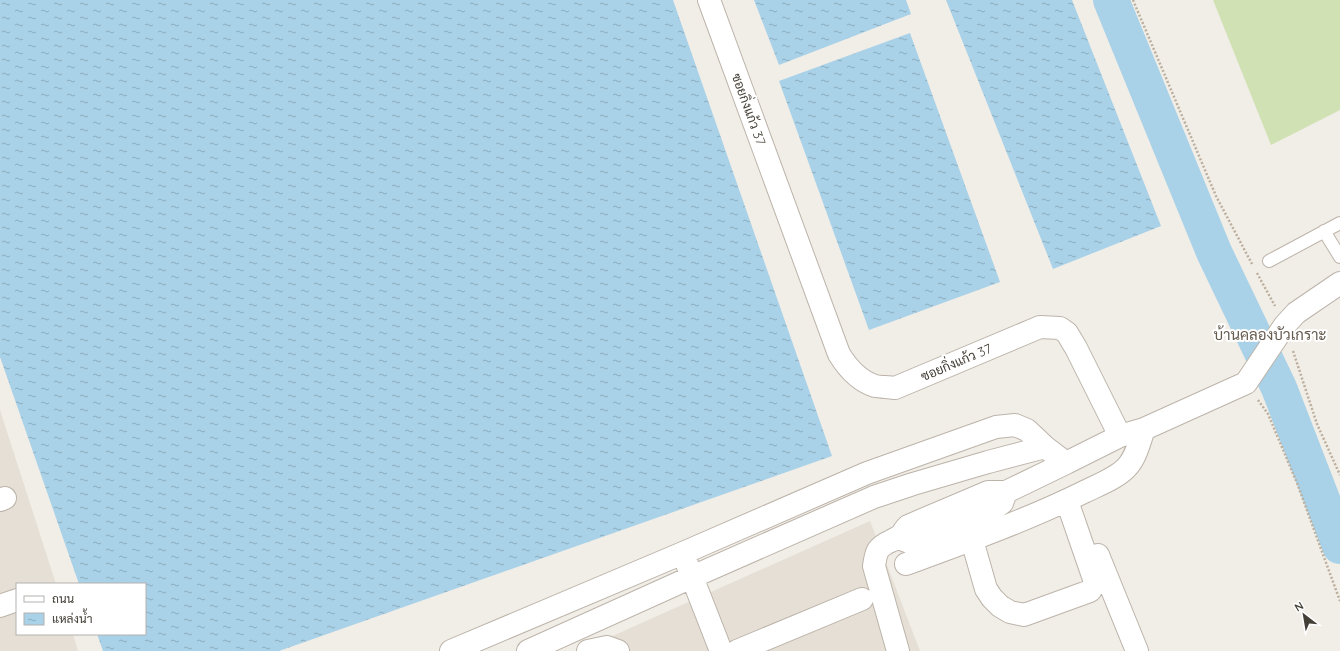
<svg xmlns="http://www.w3.org/2000/svg" width="1340" height="651" font-family="Quicksand,Sarabun,sans-serif">
  <defs>
    <pattern id="water-ripples" width="26" height="14" patternUnits="userSpaceOnUse"><rect width="26" height="14" fill="#a9d2e8"/><path d="M2 4q2-2 4 0t4 0M15 11q2-2 4 0t4 0" fill="none" stroke="#8bacbd"/></pattern>
  </defs>
  <rect width="100%" height="100%" fill="#f1ede7"/>
  <path fill="#e5dfd5" d="M 0,410 L 56,584 L 17,584 L 17,634 L 73,634 L 78,651 L 0,651 Z
    M 870,521 L 920,651 L 579,651 Z"/>
  <path fill="#d0e1b4" d="M 1213,0 L 1340,0 L 1340,110 L 1271,145 Z"/>
  <path fill="url(#water-ripples)" d="M 0,0 L 673,0 L 832,456 L 279,651 L 103,651 L 97,634 L 145,634 L 145,584 L 79,584 L 0,357 Z
    M 754,0 L 906,0 L 911,14 L 779,65 Z
    M 946,0 L 1072,0 L 1161,226 L 1053,269 Z
    M 910,33 L 1000,282 L 869,330 L 779,81 Z"/>
  <g fill="none" stroke-linecap="round" stroke-linejoin="round">
    <path stroke="#a9d2e8" stroke-width="36" d="M 1111,0 L 1214,252 L 1279,388 L 1340,546"/>
    <g stroke="#bcb4aa" stroke-width="14">
      <path id="service" d="M 1324,231 L 1340,257
        M 1269,261 L 1340,223"/>
    </g>
    <g stroke="#bcb4aa" stroke-width="24">
      <path id="minor" d="M 709,0 L 839,354 C 847,367 859,381 875,386 C 881,387 888,387 895,388 L 1040,327 L 1060,328 L 1067,333 L 1076,348 L 1120,436 L 1144,429 L 1246,383 L 1285,325 L 1296,313 L 1340,283
        M 0,500 L 5,498
        M 898,538 L 909,542 L 914,542 L 989,512 L 1002,503 L 1006,492
        M 972,540 L 986,589 L 992,598 L 1000,606 L 1010,612 L 1024,615 L 1090,591 L 1094,584 L 1094,579 L 1067,501
        M 1098,555 L 1137,651
        M 687,564 L 721,651
        M 906,564 C 966,542 1027,520 1084,492 C 1098,485 1115,479 1126,468 C 1136,458 1139,443 1144,429
        M 0,606 L 17,600
        M 451,651 L 683,553 L 867,473 L 996,427 L 1015,425 L 1027,430 L 1045,447 L 1066,463 L 1120,436
        M 528,651 L 692,577 L 874,497 L 913,484 L 988,462 L 1045,447
        M 588,651 L 607,647 L 618,651
        M 737,651 L 862,599
        M 898,651 L 874,566 C 876,552 877,547 891,541 C 894,539 897,538 900,536 C 904,533 904,529 908,526 L 988,492 L 1006,492 L 1066,463"/>
    </g>
    <path stroke="#bcaf9d" stroke-width="2.5" stroke-dasharray="2 2" stroke-linecap="butt" d="M 1133,0 L 1216,196 L 1252,264
      M 1257,273 L 1275,306
      M 1293,351 L 1317,424 L 1340,475
      M 1258,400 L 1268,414 L 1297,483 L 1340,601"/>
    <use href="#service" stroke="#fff" stroke-width="12"/>
    <use href="#minor" stroke="#fff" stroke-width="22"/>
  </g>
  <g text-anchor="middle" stroke-width="4" stroke-linejoin="round" paint-order="stroke">
    <g font-size="13" fill="#433e36" stroke="#fff">
      <text transform="translate(749 109) rotate(70)" y="5">ซอยกิ่งแก้ว 37</text>
      <text transform="translate(956 362) rotate(-23)" y="5">ซอยกิ่งแก้ว 37</text>
    </g>
    <g font-size="15" fill="#655b4f" stroke="#fff">
      <text x="1270" y="340">บ้านคลองบัวเกราะ</text>
    </g>
  </g>
  <rect x="16" y="583" width="130" height="52" fill="#ffffff" stroke="#b4b2af"/>
  <rect x="24" y="596" width="20" height="6" fill="#ffffff" stroke="#b4b2af"/>
  <text x="52" y="603" font-size="12" fill="#433e36">ถนน</text>
  <rect x="24" y="613" width="20" height="12" fill="url(#water-ripples)" stroke="#b4b2af"/>
  <text x="52" y="623" font-size="12" fill="#433e36">แหล่งน้ำ</text>
  <g transform="translate(1304 615) rotate(329)" stroke="#ffffff" stroke-width="3" paint-order="stroke">
  <path d="M0-3L7 15L0 10L-7 15Z" fill="#433e36"/>
  <text y="-6" font-size="11" font-weight="bold" text-anchor="middle" fill="#433e36">N</text>
  </g>
</svg>
